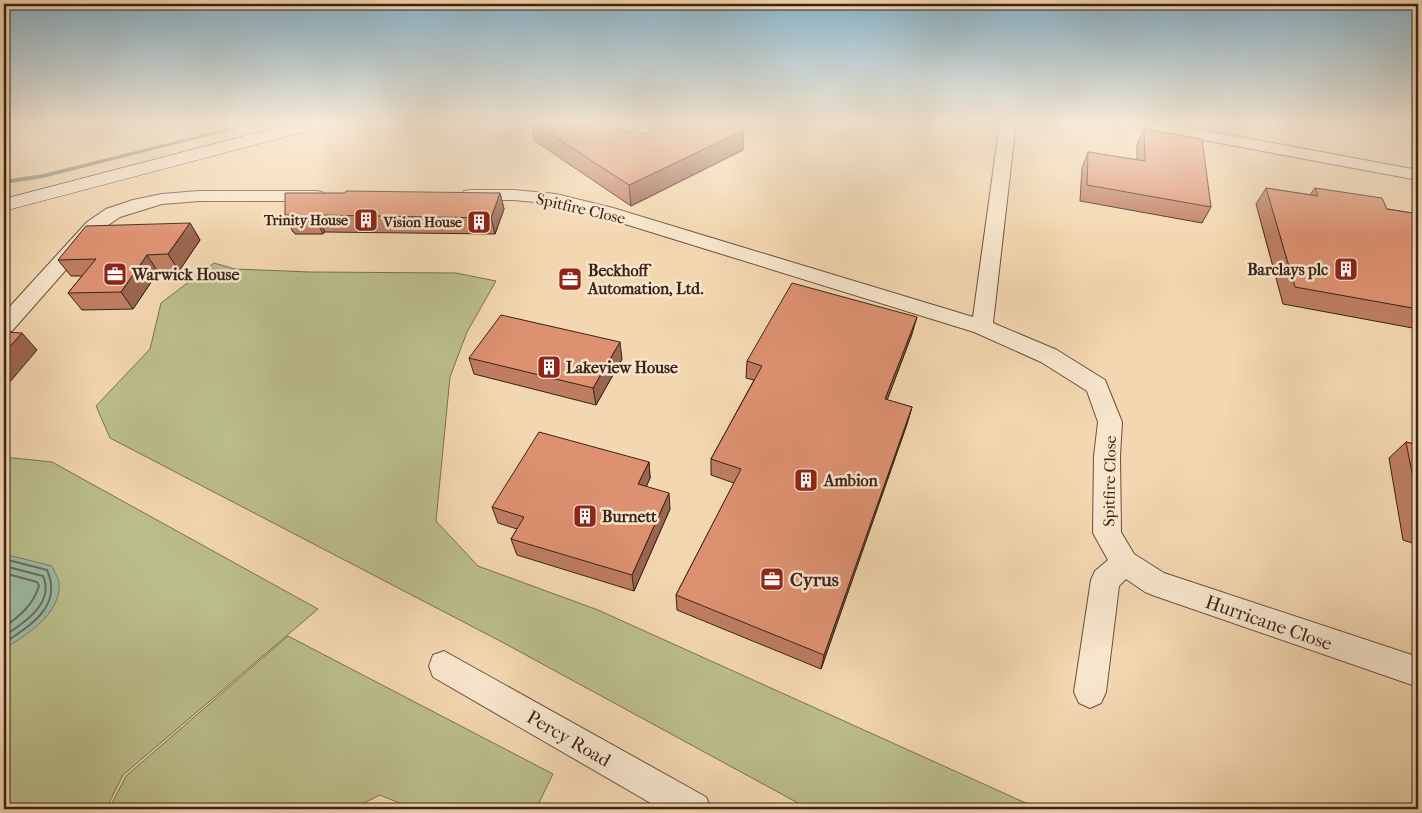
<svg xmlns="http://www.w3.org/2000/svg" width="1422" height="813" font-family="'IM FELL French Canon',serif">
  <rect width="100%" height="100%" fill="#f3d7b0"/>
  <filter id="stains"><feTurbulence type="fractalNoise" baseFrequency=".004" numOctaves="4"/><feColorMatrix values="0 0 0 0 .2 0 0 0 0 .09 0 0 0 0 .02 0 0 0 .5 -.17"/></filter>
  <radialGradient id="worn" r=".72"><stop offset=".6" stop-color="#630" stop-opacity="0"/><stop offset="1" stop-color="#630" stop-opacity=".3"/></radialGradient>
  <path fill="#bbbe8b" stroke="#7b7052" d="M 214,263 L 235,269 L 310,272 L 456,273 L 496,281 L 467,332 L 450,377 L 436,521 L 478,566 L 598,610 L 1039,809 L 809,809 L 502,642 L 110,438 L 96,406 L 150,349 L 161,303 Z
    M 4,457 L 52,462 L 318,609 L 123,775 L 106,809 L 4,809 Z
    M 288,636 L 553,774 L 536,809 L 414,809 L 380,795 L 352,809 L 109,809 L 126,776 Z"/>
  <path fill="#9dbaa5" stroke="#767d6d" d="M 4,554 L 52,566 C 54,571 59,579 59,584 C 61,614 25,636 4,649 Z"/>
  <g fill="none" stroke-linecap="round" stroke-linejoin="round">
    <path stroke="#6c6e5e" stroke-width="2" d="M 4,559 L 47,570 C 63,606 31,625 4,643
      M 4,566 L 43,576 C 55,603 24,623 4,636
      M 4,573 L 37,582 L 39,586 C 33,605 20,616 4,627"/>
    <path fill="#767d6d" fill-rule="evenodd" d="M 253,122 L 263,122 L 43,178 L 4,184 L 4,180 L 43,174 Z"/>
    <g stroke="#694f3e" stroke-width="2">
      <path id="street" d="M 1000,122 L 1016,122 L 993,323 L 1057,350 L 1105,380 L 1122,422 L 1120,456 L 1121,532 L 1134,554 L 1164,573 L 1418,657 L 1418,687 L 1155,596 L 1145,592 L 1126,579 L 1119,586 L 1106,692 L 1101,703 L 1090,708 L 1079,703 L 1074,692 L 1091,580 L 1095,571 L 1108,560 L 1093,533 L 1094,456 L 1098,422 L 1087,391 L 1041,362 L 974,332 L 599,216 L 555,204 L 514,200 L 470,200 L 464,199 L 461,195 L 464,191 L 470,190 L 514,190 L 556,194 L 613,208 L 973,317 Z
        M 1125,122 L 1159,122 L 1418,170 L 1418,180 L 1133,127 L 1127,125 Z
        M 199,191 L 316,191 L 322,192 L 325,196 L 322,200 L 316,201 L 199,201 L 162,204 L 120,217 L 101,230 L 12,331 L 4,333 L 4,313 L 87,222 L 106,209 L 133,200 L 162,194 Z
        M 444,651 L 706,797 L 711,809 L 661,809 L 433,677 L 429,666 L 433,655 Z"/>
    </g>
    <g stroke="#3b2218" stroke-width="1">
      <path id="secondary" d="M 298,122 L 328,122 L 326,126 L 4,211 L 4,199 Z"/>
    </g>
    <use href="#street" fill="#f7e5cc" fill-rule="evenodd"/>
    <use href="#secondary" fill="#f7e5cc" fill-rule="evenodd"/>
  </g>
  <path fill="#be7d61" stroke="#3b2218" d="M 531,122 L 609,122 L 627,132 L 644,134 L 743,150 L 631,206 L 535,141 Z
    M 1144,129 L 1211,207 L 1202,223 L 1080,201 L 1082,168 L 1088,152 L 1137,160 L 1137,145 Z
    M 1266,188 L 1310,195 L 1315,188 L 1387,209 L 1418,214 L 1418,329 L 1283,304 L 1256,204 Z
    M 500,193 L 504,209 L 495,234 L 325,232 L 323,234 L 295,234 L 294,232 L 293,232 L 285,215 Z
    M 190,223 L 200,240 L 179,271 L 158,272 L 133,309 L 82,310 L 68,293 L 82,276 L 71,276 L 58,260 Z
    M 912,334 L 887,400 L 912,407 L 907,424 L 821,669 L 677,610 L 676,595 L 734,483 L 711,475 L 711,459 L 754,380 L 746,378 L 747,361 Z
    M 469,358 L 622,359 L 596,405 L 474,374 Z
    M 1406,442 L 1418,445 L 1418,545 L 1403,540 L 1389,458 Z
    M 649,462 L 650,478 L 646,487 L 670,509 L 634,591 L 517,555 L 511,539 L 517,529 L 498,523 L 492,507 Z"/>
  <path fill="#9b664f" stroke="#3b2218" d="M 744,130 L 743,150 L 631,206 L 629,185 Z
    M 500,193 L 504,209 L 495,234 L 491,218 Z
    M 317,215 L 325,232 L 323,234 L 316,218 Z
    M 190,223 L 200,240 L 179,271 L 168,254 Z
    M 147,255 L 158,272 L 133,309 L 121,292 Z
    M 917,317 L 912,334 L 881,416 L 885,399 Z
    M 22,333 L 37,350 L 4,389 L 4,353 Z
    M 620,342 L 622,359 L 596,405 L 593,388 Z
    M 912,407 L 907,424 L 821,669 L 824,655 Z
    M 649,462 L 650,478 L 640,501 L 638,484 Z
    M 669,493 L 670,509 L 634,591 L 632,575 Z"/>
  <path fill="#dd9171" stroke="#3b2218" d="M 532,122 L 609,122 L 627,132 L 635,129 L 644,134 L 670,122 L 729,122 L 744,130 L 629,185 Z
    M 1144,129 L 1202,139 L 1211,207 L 1087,185 L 1088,152 L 1145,161 Z
    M 1266,188 L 1318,196 L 1315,188 L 1382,198 L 1387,209 L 1418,214 L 1418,309 L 1295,287 Z
    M 346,191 L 500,193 L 491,218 L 317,215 L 316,218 L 287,218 L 289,215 L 285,215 L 285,193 L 345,193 Z
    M 190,223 L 168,254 L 147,255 L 121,292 L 68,293 L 96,259 L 58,260 L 86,226 Z
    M 792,283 L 917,317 L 885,399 L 912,407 L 824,655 L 676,595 L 741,469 L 711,459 L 762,366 L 747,361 Z
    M 501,315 L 620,342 L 593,388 L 469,358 Z
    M 4,332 L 22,333 L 4,353 Z
    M 539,432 L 649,462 L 638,484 L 669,493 L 632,575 L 511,539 L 524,517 L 492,507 Z
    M 1406,442 L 1418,445 L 1418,503 Z"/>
  <linearGradient id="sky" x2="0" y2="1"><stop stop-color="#8ab6cd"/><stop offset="0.52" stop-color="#faeddb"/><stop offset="1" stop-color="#faeddb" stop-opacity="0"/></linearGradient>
  <rect width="1422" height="236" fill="url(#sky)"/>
  <defs>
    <g id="building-square" transform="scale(1.25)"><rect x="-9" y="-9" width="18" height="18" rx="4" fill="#8f2418" stroke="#f7e5cc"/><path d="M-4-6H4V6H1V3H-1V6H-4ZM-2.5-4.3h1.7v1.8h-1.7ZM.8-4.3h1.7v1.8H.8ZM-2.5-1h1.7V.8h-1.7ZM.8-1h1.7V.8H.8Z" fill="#fff"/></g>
    <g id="office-square" transform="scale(1.25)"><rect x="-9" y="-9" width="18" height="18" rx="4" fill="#8f2418" stroke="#f7e5cc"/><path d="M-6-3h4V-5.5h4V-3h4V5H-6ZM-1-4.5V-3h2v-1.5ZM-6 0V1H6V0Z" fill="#fff"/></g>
  </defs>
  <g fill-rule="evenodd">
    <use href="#building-square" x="366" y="220"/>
    <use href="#building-square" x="479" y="222"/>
    <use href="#building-square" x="1346" y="269"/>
    <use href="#office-square" x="115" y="274"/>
    <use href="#office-square" x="570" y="279"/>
    <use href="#building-square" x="549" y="367"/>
    <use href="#building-square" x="806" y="480"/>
    <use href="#building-square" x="585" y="516"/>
    <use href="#office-square" x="772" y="579"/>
  </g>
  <g text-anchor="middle" stroke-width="5" stroke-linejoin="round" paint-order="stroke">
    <g font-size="14" font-weight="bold" fill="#3b2218" stroke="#f7e5cc" text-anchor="end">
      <text x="348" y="225">Trinity House</text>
      <text x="462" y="227">Vision House</text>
    </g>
    <g font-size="16" fill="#3b2218" stroke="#f7e5cc">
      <text transform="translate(581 208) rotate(13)" y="6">Spitfire Close</text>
      <text transform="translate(1109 481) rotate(-89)" y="6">Spitfire Close</text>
    </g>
    <g font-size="16" font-weight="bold" fill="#3b2218" stroke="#f7e5cc" text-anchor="start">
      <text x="1328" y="275" text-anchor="end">Barclays plc</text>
      <text x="588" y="276">Beckhoff<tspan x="588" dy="18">Automation, Ltd.</tspan></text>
      <text x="132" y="280">Warwick House</text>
      <text x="566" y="373">Lakeview House</text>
      <text x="824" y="486">Ambion</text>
      <text x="602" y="522">Burnett</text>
    </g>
    <g font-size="19" font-weight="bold" fill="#3b2218" stroke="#f7e5cc" text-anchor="start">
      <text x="790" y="586">Cyrus</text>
    </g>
    <g font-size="19" fill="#3b2218" stroke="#f7e5cc">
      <text transform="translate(1269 622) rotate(19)" y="7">Hurricane Close</text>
      <text transform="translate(569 738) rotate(30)" y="7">Percy Road</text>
    </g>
  </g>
  <rect width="1422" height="813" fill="none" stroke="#f3d7b0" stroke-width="20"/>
  <rect x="5" y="5" width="1412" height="803" fill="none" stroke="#3b2218" stroke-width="2.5"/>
  <rect x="10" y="10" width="1402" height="793" fill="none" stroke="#3b2218"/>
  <rect width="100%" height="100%" filter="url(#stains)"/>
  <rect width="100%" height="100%" fill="url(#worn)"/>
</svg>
